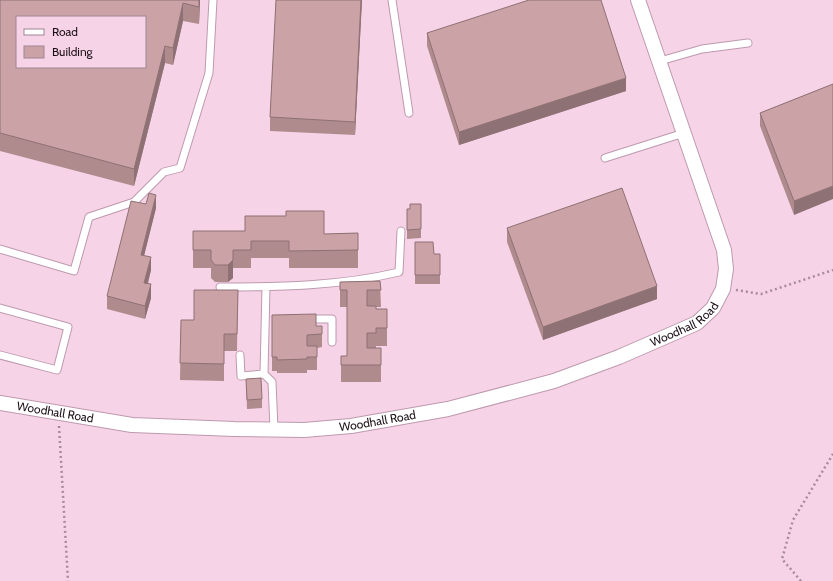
<svg xmlns="http://www.w3.org/2000/svg" width="833" height="581" font-family="Cabin,sans-serif">
  <rect width="100%" height="100%" fill="#f7d3e7"/>
  <g fill="none" stroke-linecap="round" stroke-linejoin="round">
    <g stroke="#bd9aae" stroke-width="9">
      <path id="lane" d="M 392,0 L 409,113
        M 660,61 L 702,49 L 748,43
        M 605,158 L 684,133
        M 0,249 L 74,271 L 89,217 L 134,202 L 164,172 L 180,168 L 209,73 L 213,0
        M 220,287 C 280,287 341,286 399,272 L 401,231
        M 266,287 L 264,374 L 272,382 L 274,429
        M 0,308 L 68,327 L 57,370 L 0,355
        M 308,319 L 332,319 L 332,342
        M 240,355 L 241,376 L 264,374"/>
    </g>
    <g stroke="#bd9aae" stroke-width="16">
      <g id="street">
        <path id="s1" d="M 0,403 L 132,425 L 234,429 L 304,430 L 351,426 L 448,409 L 554,381 L 619,357 L 697,323 L 713,308 L 723,289 L 726,269 L 724,250 L 638,0"/>
      </g>
    </g>
    <path stroke="#a78c9b" stroke-width="2.5" stroke-dasharray="2 3" stroke-linecap="butt" d="M 736,290 L 761,294 L 833,270
      M 59,426 L 68,581
      M 801,581 L 782,559 L 793,520 L 833,454"/>
    <use href="#lane" stroke="#fff" stroke-width="7"/>
    <use href="#street" stroke="#fff" stroke-width="14"/>
  </g>
  <path fill="#af8b8e" d="M 0,0 L 200,0 L 199,24 L 183,21 L 173,65 L 165,63 L 134,186 L 0,151 Z
    M 276,0 L 362,0 L 355,135 L 270,131 L 270,117 Z
    M 427,33 L 626,91 L 459,145 L 427,46 Z
    M 833,84 L 794,215 L 760,126 L 760,113 Z
    M 421,204 L 421,238 L 407,239 L 407,209 L 410,209 Z
    M 156,208 L 144,255 L 151,270 L 148,284 L 151,298 L 145,319 L 107,309 L 107,296 Z
    M 507,228 L 657,299 L 543,340 L 507,242 Z
    M 193,231 L 324,234 L 358,233 L 358,268 L 289,268 L 289,258 L 251,258 L 251,268 L 233,268 L 233,278 L 228,282 L 215,282 L 211,278 L 211,268 L 193,268 Z
    M 415,242 L 434,254 L 440,254 L 440,284 L 415,284 Z
    M 380,281 L 381,307 L 376,307 L 376,309 L 387,328 L 387,346 L 376,346 L 376,348 L 381,348 L 381,382 L 341,382 L 341,365 L 347,356 L 347,307 L 340,307 L 340,282 Z
    M 238,290 L 237,351 L 224,351 L 224,381 L 180,380 L 181,320 L 194,320 Z
    M 272,315 L 316,326 L 322,326 L 322,347 L 317,348 L 317,370 L 307,370 L 307,373 L 277,373 L 277,371 L 272,371 Z
    M 246,379 L 262,399 L 262,408 L 247,409 Z"/>
  <path fill="#8e7174" d="M 199,0 L 200,0 L 199,24 Z
    M 361,0 L 362,0 L 355,135 L 355,122 Z
    M 183,3 L 183,21 L 173,65 L 173,48 Z
    M 165,46 L 165,63 L 134,186 L 134,169 Z
    M 626,78 L 626,91 L 459,145 L 459,132 Z
    M 833,186 L 833,199 L 794,215 L 794,201 Z
    M 156,195 L 156,208 L 141,268 L 141,255 Z
    M 151,257 L 151,270 L 144,296 L 144,283 Z
    M 233,260 L 233,278 L 228,282 L 228,265 Z
    M 151,284 L 151,298 L 145,319 L 145,306 Z
    M 657,286 L 657,299 L 543,340 L 543,327 Z"/>
  <path fill="#cba2a5" stroke="#8e7174" fill-rule="evenodd" d="M 0,0 L 199,0 L 199,7 L 183,3 L 173,48 L 165,46 L 134,169 L 0,133 ZM 17,17 L 145,17 L 145,67 L 17,67 Z
    M 276,0 L 361,0 L 355,122 L 270,117 Z
    M 529,0 L 601,0 L 626,78 L 459,132 L 427,33 Z
    M 833,84 L 833,186 L 794,201 L 760,113 Z
    M 622,188 L 657,286 L 543,327 L 507,228 Z
    M 149,193 L 156,195 L 141,255 L 151,257 L 144,283 L 151,284 L 145,306 L 107,296 L 131,201 L 146,204 Z
    M 410,204 L 421,204 L 421,229 L 407,230 L 407,209 L 410,209 Z
    M 286,211 L 324,211 L 324,234 L 358,233 L 358,250 L 289,251 L 289,241 L 251,241 L 251,250 L 233,250 L 233,260 L 228,265 L 215,265 L 211,260 L 211,250 L 193,250 L 193,231 L 245,231 L 245,216 L 286,216 Z
    M 415,242 L 433,242 L 434,254 L 440,254 L 440,275 L 415,275 Z
    M 380,281 L 381,290 L 367,290 L 367,306 L 376,306 L 376,309 L 387,309 L 387,328 L 376,328 L 376,333 L 367,333 L 367,348 L 381,348 L 381,365 L 341,365 L 341,356 L 347,356 L 347,290 L 340,290 L 340,282 Z
    M 194,290 L 238,290 L 237,334 L 224,334 L 224,364 L 180,363 L 181,320 L 194,320 Z
    M 316,314 L 316,326 L 322,326 L 322,334 L 307,335 L 307,346 L 317,346 L 317,357 L 307,357 L 307,359 L 277,360 L 277,357 L 272,357 L 272,315 Z
    M 261,378 L 262,399 L 247,400 L 246,379 Z"/>
  <g text-anchor="middle" stroke-width="3.5" stroke-linejoin="round" paint-order="stroke">
    <g font-size="12" fill="#1c1017" stroke="#f7d3e7">
      <text dy="4" stroke="none"><textPath href="#s1" startOffset="704">Woodhall Road</textPath></text>
      <text dy="4" stroke="none"><textPath href="#s1" startOffset="56">Woodhall Road</textPath></text>
      <text dy="4" stroke="none"><textPath href="#s1" startOffset="380">Woodhall Road</textPath></text>
    </g>
  </g>
  <rect x="16" y="16" width="130" height="52" fill="#f7d3e7" stroke="#9f8594"/>
  <rect x="24" y="29" width="20" height="6" fill="#ffffff" stroke="#9f8594"/>
  <text x="52" y="36" font-size="12" fill="#1c1017">Road</text>
  <rect x="24" y="46" width="20" height="12" fill="#cba2a5" stroke="#9f8594"/>
  <text x="52" y="56" font-size="12" fill="#1c1017">Building</text>
</svg>
